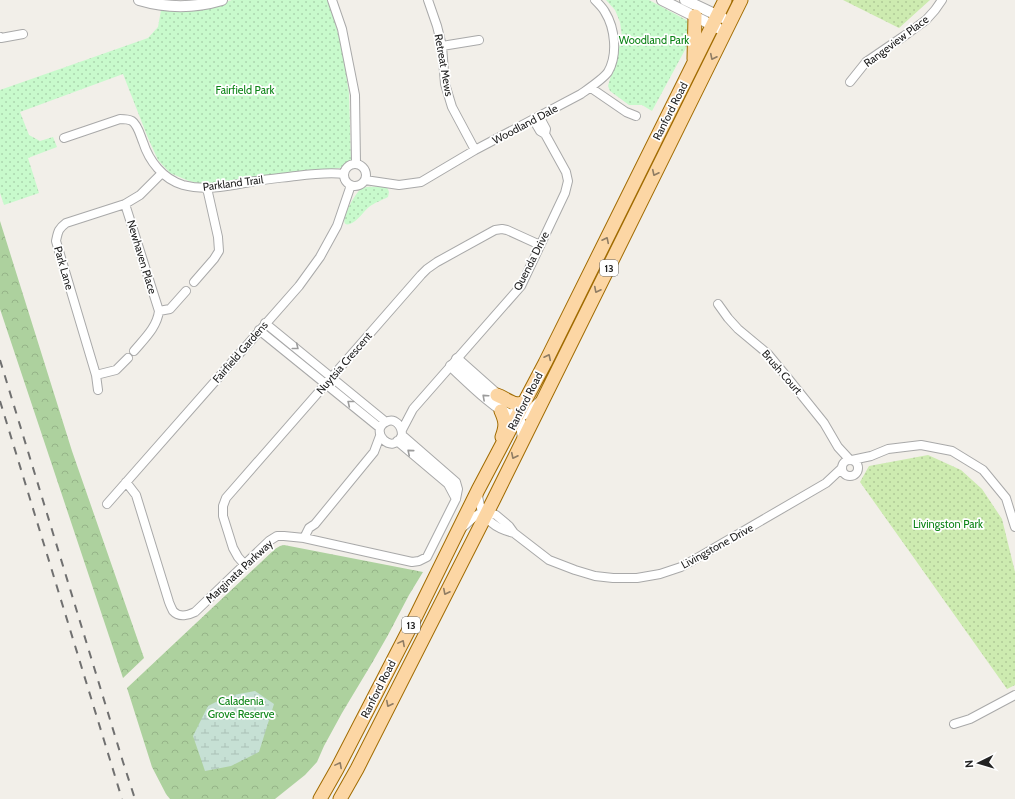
<svg xmlns="http://www.w3.org/2000/svg" width="1015" height="799" font-family="Cabin,sans-serif">
  <defs>
    <pattern id="grass-dots" width="8" height="8" patternUnits="userSpaceOnUse"><rect width="8" height="8" fill="#cdebb0"/><path d="M2 2h.1M6 6h.1" fill="none" stroke="#b0c997" stroke-width="1.8" stroke-linecap="round"/></pattern>
    <pattern id="forest-crowns" width="20" height="18" patternUnits="userSpaceOnUse"><rect width="20" height="18" fill="#add19e"/><path d="M2 6a3 3 0 1 1 6 0M12 15a3 3 0 1 1 6 0" fill="none" stroke="#95b388"/></pattern>
    <pattern id="wetland-marsh" width="20" height="14" patternUnits="userSpaceOnUse"><rect width="20" height="14" fill="#c6e0d4"/><path d="M1 5h8M5 5V1M11 12h8M15 12V8" fill="none" stroke="#aac0b6"/></pattern>
    <pattern id="park-dots" width="8" height="8" patternUnits="userSpaceOnUse"><rect width="8" height="8" fill="#c8facc"/><path d="M2 2h.1M6 6h.1" fill="none" stroke="#acd6af" stroke-width="1.8" stroke-linecap="round"/></pattern>
  </defs>
  <rect width="100%" height="100%" fill="#f2efe9"/>
  <path fill="url(#grass-dots)" d="M 843,0 L 930,0 L 899,28 Z
    M 928,455 L 961,470 L 982,489 L 1002,519 L 1015,572 L 1015,685 L 1007,689 L 860,482 L 869,466 Z"/>
  <path fill="url(#forest-crowns)" d="M 0,221 L 72,451 L 144,658 L 123,678 L 0,309 Z
    M 284,545 L 423,572 L 409,595 L 388,635 L 372,663 L 342,713 L 324,746 L 317,762 L 305,775 L 275,799 L 170,799 L 166,794 L 152,767 L 127,688 L 275,549 L 280,546 Z"/>
  <path fill="url(#wetland-marsh)" d="M 255,691 L 274,704 L 259,752 L 231,766 L 205,771 L 193,736 L 208,706 L 228,696 Z"/>
  <path fill="url(#park-dots)" d="M 232,0 L 329,0 L 343,52 L 349,94 L 351,161 L 340,168 L 313,171 L 208,185 L 189,181 L 170,173 L 158,160 L 148,138 L 123,74 L 20,112 L 29,135 L 40,141 L 53,137 L 57,147 L 28,158 L 39,193 L 4,205 L 0,193 L 0,90 L 148,38 L 158,27 L 161,10 L 203,9 Z
    M 606,0 L 649,0 L 690,22 L 693,35 L 652,111 L 642,105 L 629,105 L 610,91 L 608,86 L 622,37 L 620,22 L 615,10 Z
    M 384,186 L 387,187 L 389,192 L 388,197 C 382,200 374,203 369,207 C 363,212 358,221 350,224 C 334,229 356,191 362,188 C 368,186 377,187 384,186 Z"/>
  <g fill="none" stroke-linecap="round" stroke-linejoin="round">
    <g stroke="#a9a9a9" stroke-width="10">
      <path id="minor" d="M 332,0 L 342,29 L 355,95 L 356,164
        M 428,0 L 437,26 L 442,46 L 445,84 L 452,107 L 475,150
        M 0,37 L 1,38 L 23,34
        M 442,46 L 479,40
        M 850,82 L 866,62 L 907,34 L 926,20 L 935,10 L 942,0
        M 591,88 L 626,112 L 636,116
        M 533,119 L 540,131 L 545,134
        M 64,138 L 120,119 C 124,119 128,119 132,121 C 138,125 140,135 143,142 C 149,161 163,179 183,185 C 206,191 228,186 250,182 C 265,179 280,178 296,176 C 312,174 328,172 344,174
        M344 175a11 11 0 1 1 22 0a11 11 0 1 1-22 0Z
        M 365,180 L 399,185 L 421,182 L 475,150 L 581,94 C 588,89 603,79 608,72 C 618,55 615,28 605,12 C 603,8 599,4 595,0
        M 125,204 L 159,311 C 157,327 145,338 134,351
        M 194,282 L 214,259 L 219,251 L 218,237 L 207,188
        M 718,304 L 728,318 L 738,329 L 768,354 L 787,377 L 824,423 L 838,447 L 850,460
        M 159,311 L 170,309 L 186,291
        M 265,323 L 386,422
        M 259,330 L 380,428
        M 96,375 L 116,370 L 128,358
        M 98,390 L 96,375 L 56,241 C 58,232 58,229 66,223 L 125,204 L 140,195 L 162,173
        M 402,430 L 413,409 L 521,286 L 565,193 L 568,181 L 566,172 L 545,134 L 546,129 L 539,116
        M 397,441 L 448,484 L 456,499
        M842 468a8 8 0 1 1 16 0a8 8 0 1 1-16 0Z
        M 852,460 L 871,456 L 888,449 L 921,445 L 952,451 L 983,470 L 1006,498 L 1015,527
        M 126,482 L 136,495 L 169,602 C 170,605 172,609 173,611 C 179,618 189,615 195,612 L 269,541 L 277,536 L 284,536 L 304,538 L 412,562 L 419,561 L 427,557 L 456,499 L 458,489 L 456,482 L 402,435 C 402,426 395,417 386,422 C 368,431 393,457 402,435
        M 478,493 C 479,517 493,528 514,533
        M 107,504 L 299,286 L 320,257 L 337,226 L 351,185
        M 463,527 L 474,517 L 479,514 L 486,513 L 493,514 L 496,515 L 509,526 L 514,533 L 549,560 L 575,570 L 595,576 L 613,578 L 637,578 L 660,574 L 681,567 L 697,558 L 826,483 L 842,468
        M 304,538 L 309,528 L 315,524 L 374,452 L 380,436
        M 245,565 L 238,557 L 233,548 L 223,516 L 223,506 L 226,498 L 421,275 L 427,269 L 437,262 L 495,230 L 502,229 L 507,230 L 540,245
        M 954,724 L 970,719 L 1015,695"/>
    </g>
    <g stroke="#a9a9a9" stroke-width="12">
      <path id="tertiary" d="M 139,0 C 166,8 195,8 222,0
        M 662,0 L 718,28
        M 685,0 L 723,18
        M 457,359 L 502,399
        M 451,366 C 463,377 500,414 514,416 C 524,418 534,408 540,402
        M 515,411 L 521,423 L 523,439"/>
    </g>
    <g stroke="#a06b00" stroke-width="15">
      <path id="primary" d="M 694,59 L 695,16
        M 497,395 C 506,398 518,410 526,400
        M 501,411 C 506,422 506,426 502,437
        M 320,799 L 337,769 L 416,616 L 478,490 L 545,363 L 725,0
        M 340,799 L 357,769 L 493,501 L 741,0"/>
    </g>
    <use href="#minor" stroke="#fff" stroke-width="8"/>
    <use href="#tertiary" stroke="#fff" stroke-width="10"/>
    <use href="#primary" stroke="#fcd6a4" stroke-width="13"/>
    <path stroke="#707070" stroke-width="2" stroke-dasharray="8 8" stroke-linecap="butt" d="M 0,360 L 123,762 L 135,799
      M 0,401 L 122,799"/>
  </g>
  <defs><path id="oneway-chevron" d="M-2-3.5L2.5 0L-2 3.5" fill="none" stroke-width="1.6" stroke-linecap="round" stroke-linejoin="round"/></defs>
  <g stroke="#8f7c63">
    <use href="#oneway-chevron" transform="translate(713 57) rotate(116)"/>
    <use href="#oneway-chevron" transform="translate(655 173) rotate(116)"/>
    <use href="#oneway-chevron" transform="translate(606 240) rotate(-64)"/>
    <use href="#oneway-chevron" transform="translate(597 290) rotate(117)"/>
    <use href="#oneway-chevron" transform="translate(548 357) rotate(-64)"/>
    <use href="#oneway-chevron" transform="translate(514 456) rotate(116)"/>
    <use href="#oneway-chevron" transform="translate(446 592) rotate(117)"/>
    <use href="#oneway-chevron" transform="translate(402 643) rotate(-62)"/>
    <use href="#oneway-chevron" transform="translate(389 704) rotate(117)"/>
    <use href="#oneway-chevron" transform="translate(339 765) rotate(-62)"/>
  </g>
  <g stroke="#9c9c9c">
    <use href="#oneway-chevron" transform="translate(296 347) rotate(39)"/>
    <use href="#oneway-chevron" transform="translate(485 397) rotate(-138)"/>
    <use href="#oneway-chevron" transform="translate(350 403) rotate(-141)"/>
    <use href="#oneway-chevron" transform="translate(410 452) rotate(-140)"/>
  </g>
  <g text-anchor="middle" stroke-width="3.5" stroke-linejoin="round" paint-order="stroke">
    <g fill="#fff" stroke="#646464" stroke-width="1">
      <rect x="600" y="260" width="18" height="16" rx="3"/>
      <rect x="402" y="617" width="18" height="16" rx="3"/>
    </g>
    <g font-size="10" font-weight="bold" fill="#222">
      <text x="609" y="272">13</text>
      <text x="411" y="629">13</text>
    </g>
    <g font-size="11" fill="#0c8416" stroke="#fff">
      <text x="654" y="44">Woodland Park</text>
      <text x="245" y="94">Fairfield Park</text>
      <text x="948" y="528">Livingston Park</text>
      <text x="241" y="705">Caladenia<tspan x="241" dy="13">Grove Reserve</tspan></text>
    </g>
    <g font-size="11" fill="#222" stroke="#fff">
      <text transform="translate(896 41) rotate(-37)" y="4">Rangeview Place</text>
      <text transform="translate(444 65) rotate(80)" y="4">Retreat Mews</text>
      <text transform="translate(670 111) rotate(-63)" y="4">Ranford Road</text>
      <text transform="translate(525 124) rotate(-28)" y="4">Woodland Dale</text>
      <text transform="translate(233 183) rotate(-7)" y="4">Parkland Trail</text>
      <text transform="translate(142 257) rotate(73)" y="4">Newhaven Place</text>
      <text transform="translate(531 261) rotate(-63)" y="4">Quenda Drive</text>
      <text transform="translate(64 268) rotate(74)" y="4">Park Lane</text>
      <text transform="translate(240 352) rotate(-49)" y="4">Fairfield Gardens</text>
      <text transform="translate(344 363) rotate(-49)" y="4">Nuytsia Crescent</text>
      <text transform="translate(782 372) rotate(49)" y="4">Brush Court</text>
      <text transform="translate(525 401) rotate(-63)" y="4">Ranford Road</text>
      <text transform="translate(717 546) rotate(-29)" y="4">Livingstone Drive</text>
      <text transform="translate(239 571) rotate(-43)" y="4">Marginata Parkway</text>
      <text transform="translate(378 689) rotate(-63)" y="4">Ranford Road</text>
    </g>
  </g>
  <g transform="translate(979 763) rotate(265)" stroke="#ffffff" stroke-width="3" paint-order="stroke">
  <path d="M0-3L7 15L0 10L-7 15Z" fill="#222222"/>
  <text y="-6" font-size="11" font-weight="bold" text-anchor="middle" fill="#222222">N</text>
  </g>
</svg>
